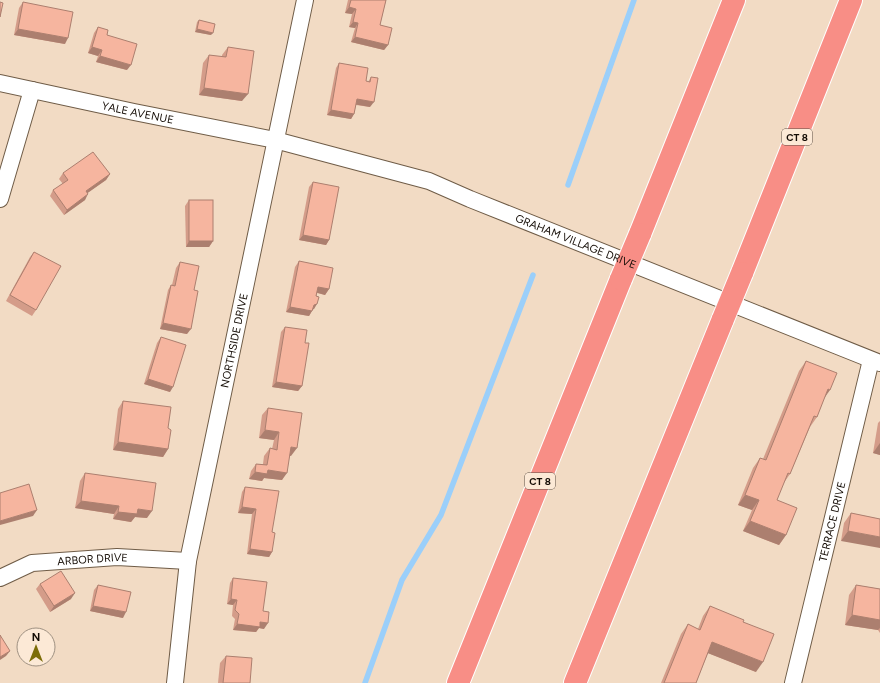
<svg xmlns="http://www.w3.org/2000/svg" width="880" height="683" viewBox="0 0 880 683" font-family="Figtree,sans-serif">
<style>
.lines{fill:none;stroke-linecap:round;stroke-linejoin:round}
.stream{stroke:#9bcffa;stroke-width:5.5}
.minor-casing{stroke:#6f5c47;stroke-width:18}
.motorway-casing{stroke:#fff;stroke-width:24}
.minor{stroke:#fff;stroke-width:16}
.motorway{stroke:#f88e86;stroke-width:22}
.motorway-bridge-casing{stroke:#fff;stroke-width:24;stroke-linecap:butt}
.motorway-bridge{stroke:#f88e86;stroke-width:22}
.wall{fill:#d49c89}
.shaded-wall{fill:#ac7f6f}
.building{fill:#f6b59f;stroke:#ac7f6f}
.labels{text-anchor:middle;stroke-width:4;stroke-linejoin:round;paint-order:stroke}
.shield{fill:#fce9d6;stroke:#5a4e44;stroke-width:1}
.shield-label{font-size:10px;font-weight:bold;fill:#140c05}
.street-label{font-size:11px;fill:#140c05;stroke:#fce9d6}
</style>
<rect width="100%" height="100%" fill="#f2dbc4"/>
<g class="lines">
<g class="stream">
<polyline points="568,185 634,0"/>
<polyline points="365,683 402,580 441,515 533,275"/>
</g>
<g class="minor-casing">
<g id="minor">
<path id="s1" d="M0,83L134,112L275,140L429,181L470,199L880,363"/>
<polyline points="0,199 32,90"/>
<path id="s2" d="M0,578L32,563L117,557L188,561"/>
<path id="s3" d="M175,683L188,561L305,0"/>
<path id="s4" d="M793,683L871,360"/>
</g>
</g>
<g class="motorway-casing">
<g id="motorway">
<polyline points="640,234 734,0"/>
<polyline points="742,273 851,0"/>
<polyline points="458,683 621,279"/>
<polyline points="575,683 723,319"/>
</g>
</g>
<use href="#minor" class="minor"/>
<use href="#motorway" class="motorway"/>
<g class="motorway-bridge-casing">
<g id="motorway-bridge">
<polyline points="621,279 640,234"/>
<polyline points="723,319 742,273"/>
</g>
</g>
<use href="#motorway-bridge" class="motorway-bridge"/>
</g>
<g class="wall">
<polygon points="348,0 386,0 380,25 388,45 384,50 351,42 355,28 349,27 352,14 345,13"/>
<polygon points="23,2 65,44 14,35 19,8"/>
<polygon points="199,20 211,35 195,32 197,22"/>
<polygon points="98,27 107,35 127,70 96,62 98,56 88,53 94,33"/>
<polygon points="228,47 242,101 199,95 203,63 209,55 222,57 222,55"/>
<polygon points="339,63 366,81 368,82 371,77 370,107 356,105 354,114 351,119 327,115 336,68"/>
<polygon points="63,173 110,174 106,180 87,193 85,200 64,215 50,196 53,190 63,184 59,179"/>
<polygon points="313,182 329,240 326,245 299,240 309,187"/>
<polygon points="189,200 213,241 209,247 186,247 185,206"/>
<polygon points="34,252 36,310 32,316 6,301 30,257"/>
<polygon points="299,261 329,289 325,295 317,293 314,309 313,309 309,316 286,312 295,267"/>
<polygon points="180,262 194,290 187,334 160,329 168,290 171,285 172,285 176,268"/>
<polygon points="285,327 305,343 302,386 298,391 272,387 281,332"/>
<polygon points="161,337 170,392 144,384 157,343"/>
<polygon points="806,361 824,398 817,417 810,427 790,474 783,484 777,500 786,535 779,545 743,531 752,510 738,505 753,468 760,458 763,459 799,371"/>
<polygon points="123,401 168,428 168,449 163,457 113,450 118,409"/>
<polygon points="268,408 291,456 290,455 282,480 264,478 262,481 249,479 251,471 256,464 263,464 264,456 270,448 272,449 274,440 259,438 262,415"/>
<polygon points="880,421 880,455 873,453 878,423"/>
<polygon points="85,473 147,518 135,517 131,522 113,519 114,514 75,508 80,481"/>
<polygon points="245,487 272,532 272,552 269,557 247,554 252,514 238,513 242,492"/>
<polygon points="851,513 880,519 841,541 844,523"/>
<polygon points="233,578 263,611 264,629 259,628 256,632 233,630 235,619 232,616 233,605 227,604 230,583"/>
<polygon points="40,584 71,599 50,612 36,589"/>
<polygon points="98,585 123,618 90,611 94,590"/>
<polygon points="856,585 880,589 880,633 878,630 845,625 849,595"/>
<polygon points="710,606 743,622 756,672 708,653 696,683 661,683 681,634 688,624 698,629 703,616"/>
<polygon points="226,656 250,683 218,683 220,663"/>
</g>
<g class="shaded-wall">
<polygon points="349,7 356,9 352,14 345,13"/>
<polygon points="353,22 358,23 355,28 349,27"/>
<polygon points="18,29 68,38 65,44 14,35"/>
<polygon points="197,29 213,33 211,35 195,32"/>
<polygon points="355,37 388,45 384,50 351,42"/>
<polygon points="92,47 102,50 98,56 88,53"/>
<polygon points="100,56 131,65 127,70 96,62"/>
<polygon points="204,88 248,94 242,101 199,95"/>
<polygon points="357,99 374,102 370,107 353,104"/>
<polygon points="331,110 354,114 351,119 327,115"/>
<polygon points="110,174 106,180 82,197 86,191"/>
<polygon points="88,194 85,200 64,215 67,210"/>
<polygon points="303,235 329,240 326,245 299,240"/>
<polygon points="189,241 213,241 209,247 186,247"/>
<polygon points="318,287 329,289 325,295 315,292"/>
<polygon points="317,304 314,309 310,311 312,311 309,316 286,312 290,307 314,305"/>
<polygon points="163,323 191,329 187,334 160,329"/>
<polygon points="148,379 173,387 170,392 144,384"/>
<polygon points="276,382 302,386 298,391 272,387"/>
<polygon points="828,389 830,390 823,400"/>
<polygon points="265,430 279,432 274,440 259,438"/>
<polygon points="118,442 168,449 163,457 113,450"/>
<polygon points="880,443 880,455 873,453"/>
<polygon points="291,447 297,448 291,456 286,455"/>
<polygon points="268,470 287,473 282,480 264,478 262,481 249,479 255,472"/>
<polygon points="745,495 759,500 752,510 738,505"/>
<polygon points="81,501 119,506 114,514 75,508"/>
<polygon points="242,507 256,509 252,514 238,513"/>
<polygon points="138,509 152,511 147,518 135,517 131,522 113,519 118,512"/>
<polygon points="37,510 33,516 0,525 0,521"/>
<polygon points="750,521 786,535 779,545 743,531"/>
<polygon points="848,531 880,537 880,548 841,541"/>
<polygon points="250,549 272,552 269,557 247,554"/>
<polygon points="75,593 71,599 50,612 54,606"/>
<polygon points="231,599 237,600 233,605 227,604"/>
<polygon points="93,606 126,612 123,618 90,611"/>
<polygon points="852,615 880,620 880,628 878,630 845,625"/>
<polygon points="260,622 268,623 264,629 259,628 256,632 233,630 237,624"/>
<polygon points="712,642 763,662 756,672 705,652"/>
<polygon points="10,651 6,656 0,660 0,657"/>
</g>
<g class="building">
<polygon points="351,0 386,0 380,25 392,28 388,45 355,37 358,23 353,22 356,9 349,7"/>
<polygon points="0,2 3,3 0,17"/>
<polygon points="23,2 73,12 68,38 18,29"/>
<polygon points="199,20 215,24 213,33 197,29"/>
<polygon points="98,27 108,30 107,35 137,44 131,65 100,56 102,50 92,47"/>
<polygon points="228,47 254,51 248,94 204,88 209,55 226,57"/>
<polygon points="339,63 368,68 366,81 370,82 371,77 378,78 374,102 357,99 354,114 331,110"/>
<polygon points="93,152 110,174 86,191 88,194 67,210 53,190 68,180 63,173"/>
<polygon points="313,182 339,187 329,240 303,235"/>
<rect x="189" y="200" width="24" height="41"/>
<polygon points="34,252 61,266 36,310 10,295"/>
<polygon points="299,261 333,268 329,289 318,287 316,296 319,297 317,304 314,305 312,311 290,307"/>
<polygon points="180,262 199,266 194,290 198,291 191,329 163,323 171,285 175,286"/>
<polygon points="285,327 307,330 305,343 309,343 302,386 276,382"/>
<polygon points="161,337 186,345 173,387 148,379"/>
<polygon points="806,361 837,373 830,390 828,389 817,417 814,416 790,474 788,473 777,500 797,508 786,535 750,521 759,500 745,495 760,458 766,460"/>
<polygon points="123,401 171,407 168,428 171,430 168,449 118,442"/>
<polygon points="268,408 302,413 297,448 291,447 287,473 268,470 267,474 255,472 256,464 267,465 270,448 277,450 279,432 265,430"/>
<polygon points="85,473 156,483 152,511 138,509 137,514 118,512 119,506 81,501"/>
<polygon points="29,484 37,510 0,521 0,493"/>
<polygon points="245,487 279,491 272,532 275,533 272,552 250,549 256,509 242,507"/>
<polygon points="851,513 880,519 880,537 848,531"/>
<polygon points="61,571 75,593 54,606 40,584"/>
<polygon points="233,578 267,582 263,611 269,612 268,623 260,622 260,627 237,624 239,614 235,610 237,600 231,599"/>
<polygon points="98,585 131,592 126,612 93,606"/>
<polygon points="856,585 880,589 880,620 852,615"/>
<polygon points="710,606 744,620 743,622 774,634 763,662 712,642 696,683 664,683 688,624 700,630"/>
<polygon points="0,635 10,651 0,657"/>
<polygon points="226,656 252,658 250,683 223,683"/>
</g>
<g class="labels">
<g class="shield">
<rect x="782" y="129" width="30" height="16" rx="3"/>
<rect x="525" y="473" width="30" height="16" rx="3"/>
</g>
<g class="shield-label">
<text x="797" y="141">CT 8</text>
<text x="540" y="485">CT 8</text>
</g>
<g class="street-label">
<text dy="4" stroke="none"><textPath href="#s1" startOffset="141">YALE AVENUE</textPath></text>
<text dy="4" stroke="none"><textPath href="#s1" startOffset="599">GRAHAM VILLAGE DRIVE</textPath></text>
<text dy="4" stroke="none"><textPath href="#s3" startOffset="348">NORTHSIDE DRIVE</textPath></text>
<text dy="4" stroke="none"><textPath href="#s4" startOffset="166">TERRACE DRIVE</textPath></text>
<text dy="4" stroke="none"><textPath href="#s2" startOffset="96">ARBOR DRIVE</textPath></text>
</g>
</g>
<g transform="translate(36 647)"><circle r="19" fill="#fce9d6" stroke="#9f9182"/>
<path d="M0-3L7 15L0 10L-7 15Z" fill="#7c6d08"/>
<text y="-6" font-size="11" font-weight="bold" text-anchor="middle" fill="#140c05">N</text>
</g>
</svg>
